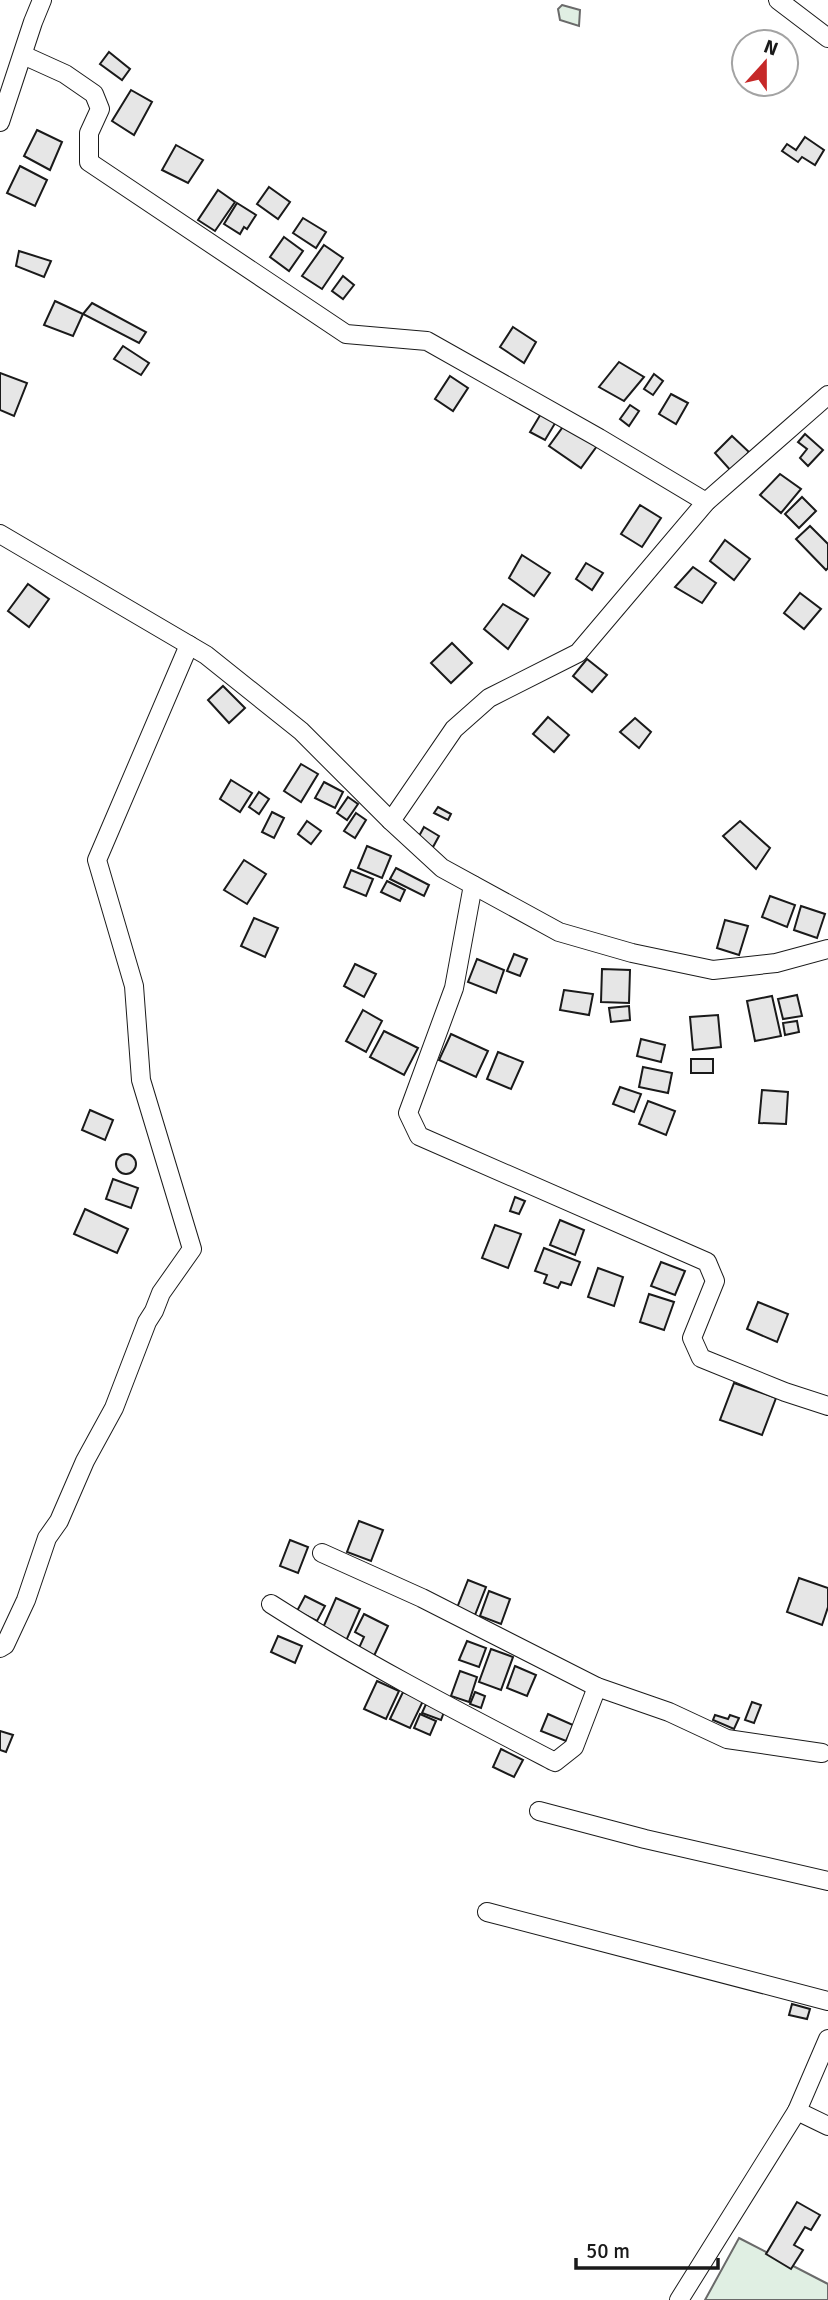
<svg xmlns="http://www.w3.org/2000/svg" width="828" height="2300" viewBox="0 0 828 2300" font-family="Signika,sans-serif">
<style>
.green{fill:#e0efe3;stroke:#6a6a6a;stroke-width:2}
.building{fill:#e6e6e6;stroke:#1a1a1a;stroke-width:2}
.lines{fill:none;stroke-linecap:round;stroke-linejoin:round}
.minor-casing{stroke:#1a1a1a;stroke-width:20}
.minor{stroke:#fff;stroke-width:18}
</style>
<rect width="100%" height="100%" fill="#fff"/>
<g class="green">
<polygon points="562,5 580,10 579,26 560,20 558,9"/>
<polygon points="739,2238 828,2284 828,2300 705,2300"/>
</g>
<g class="building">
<polygon points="109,52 130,69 122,80 100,64"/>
<polygon points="131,90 152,102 134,135 112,121"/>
<polygon points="37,130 62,142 50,170 24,156"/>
<polygon points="805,137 824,150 815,165 802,157 798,162 782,151 787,144 796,150"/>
<polygon points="176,145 203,160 188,183 162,170"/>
<polygon points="20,166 47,180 35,206 7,193"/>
<polygon points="269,187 290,202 278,219 257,204"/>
<polygon points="218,190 235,202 215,231 198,220"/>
<polygon points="237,203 256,215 247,229 244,227 240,234 224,224"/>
<polygon points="303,218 326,232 316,248 293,233"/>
<polygon points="284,237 303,251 289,271 270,257"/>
<polygon points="324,245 343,258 322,289 302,276"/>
<polygon points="19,251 51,261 44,277 16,266"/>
<polygon points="343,276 354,285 343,299 332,291"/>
<polygon points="55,301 83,314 73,336 44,325"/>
<polygon points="92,303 146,332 139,343 83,314"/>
<polygon points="513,327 536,342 524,363 500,347"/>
<polygon points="123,346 149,363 141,375 114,359"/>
<polygon points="619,362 644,377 624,401 599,387"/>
<polygon points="0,373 27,383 14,416 0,410"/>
<polygon points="654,374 663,381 653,395 644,389"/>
<polygon points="450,376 468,388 453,411 435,399"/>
<polygon points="671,394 688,403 676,424 659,414"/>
<polygon points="630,405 639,411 629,426 620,419"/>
<polygon points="542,412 557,420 545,440 530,432"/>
<polygon points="565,424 597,446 581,468 549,446"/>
<polygon points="805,434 823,450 808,466 800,458 807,449 798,442"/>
<polygon points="732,436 749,452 732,472 715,453"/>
<polygon points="780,474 801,489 781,513 760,495"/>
<polygon points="802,497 816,511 799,528 785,514"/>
<polygon points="640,505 661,518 642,547 621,534"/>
<polygon points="810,526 828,544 828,568 826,570 796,539"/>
<polygon points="725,540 750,559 734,580 710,561"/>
<polygon points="522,555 550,573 534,596 509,578"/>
<polygon points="586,563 603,573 592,590 576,579"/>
<polygon points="693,567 716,583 702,603 675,587"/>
<polygon points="28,584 49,599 29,627 8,611"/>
<polygon points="800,593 821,609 804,629 784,613"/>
<polygon points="503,604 528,619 508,649 484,629"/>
<polygon points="452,643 472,663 451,683 431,663"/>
<polygon points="587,659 607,675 592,692 573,676"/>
<polygon points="223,686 245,708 229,723 208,700"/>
<polygon points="548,717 569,735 554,752 533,734"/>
<polygon points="635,718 651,732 639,748 620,732"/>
<polygon points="301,764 318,774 301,802 284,791"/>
<polygon points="231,780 252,793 240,812 220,799"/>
<polygon points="324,782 343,792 335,808 315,798"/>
<polygon points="259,792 269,799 259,814 249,807"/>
<polygon points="348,797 358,804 347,820 337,813"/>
<polygon points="438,807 451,814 448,820 434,813"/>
<polygon points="272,812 284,818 274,838 262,832"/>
<polygon points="356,813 366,820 355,838 344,831"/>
<polygon points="307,821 321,831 311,844 298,834"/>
<polygon points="740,821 770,848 756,869 723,836"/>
<polygon points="424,827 439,836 433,847 418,838"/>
<polygon points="367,846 391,856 382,878 358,868"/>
<polygon points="244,860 266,874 247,904 224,890"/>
<polygon points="396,868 429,885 424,896 390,879"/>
<polygon points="351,870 373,879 366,896 344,887"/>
<polygon points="387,881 405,890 400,901 381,892"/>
<polygon points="770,896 795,905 787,927 762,917"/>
<polygon points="801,906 825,914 817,938 794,930"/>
<polygon points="254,918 278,928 265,957 241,946"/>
<polygon points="725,920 748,926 739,955 717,948"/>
<polygon points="514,954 527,959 520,976 507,971"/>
<polygon points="477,959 504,970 496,993 468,982"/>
<polygon points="355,964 376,974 364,997 344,986"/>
<polygon points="602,969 630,970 629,1003 601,1002"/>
<polygon points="564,990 593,994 589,1015 560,1010"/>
<polygon points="797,995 802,1016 783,1019 778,999"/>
<polygon points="772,996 781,1036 755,1041 747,1001"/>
<polygon points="629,1006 630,1020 611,1022 609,1008"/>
<polygon points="363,1010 382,1021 366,1052 346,1041"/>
<polygon points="718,1015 721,1047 693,1050 690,1017"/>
<polygon points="797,1021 799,1032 785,1035 783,1023"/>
<polygon points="384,1031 418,1048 404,1075 370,1057"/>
<polygon points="451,1034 488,1051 476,1077 439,1060"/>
<polygon points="641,1039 665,1045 661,1062 637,1056"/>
<polygon points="498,1052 523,1062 511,1089 487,1079"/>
<rect x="691" y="1059" width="22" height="14"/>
<polygon points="643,1067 672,1073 668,1093 639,1087"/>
<polygon points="620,1087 641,1094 634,1112 613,1104"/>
<polygon points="762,1090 788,1092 786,1124 759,1123"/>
<polygon points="648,1101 675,1111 666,1135 639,1124"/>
<polygon points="90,1110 113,1120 105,1140 82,1130"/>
<circle cx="126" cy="1164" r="10"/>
<polygon points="113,1179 138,1188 131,1208 106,1199"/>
<polygon points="515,1197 525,1201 519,1214 510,1211"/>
<polygon points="85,1209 128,1229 117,1253 74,1234"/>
<polygon points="560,1220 584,1230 575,1255 550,1245"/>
<polygon points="495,1225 521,1234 508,1268 482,1258"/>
<polygon points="544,1248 580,1262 571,1285 561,1282 558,1288 544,1283 547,1275 535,1271"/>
<polygon points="661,1262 685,1271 675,1295 651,1286"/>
<polygon points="598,1268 623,1277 614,1306 588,1297"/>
<polygon points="649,1294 674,1302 664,1330 640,1322"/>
<polygon points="758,1302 788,1314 777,1342 747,1329"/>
<polygon points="734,1383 776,1398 762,1435 720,1420"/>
<polygon points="359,1521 383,1530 371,1561 347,1552"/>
<polygon points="290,1540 308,1547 298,1573 280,1566"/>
<polygon points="799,1578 828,1588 828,1607 822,1625 787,1612"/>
<polygon points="468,1580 486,1587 475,1615 457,1608"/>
<polygon points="489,1591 510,1599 501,1624 480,1616"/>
<polygon points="305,1596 325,1606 317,1621 297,1611"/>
<polygon points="336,1598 360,1609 346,1641 322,1630"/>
<polygon points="364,1614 388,1626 373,1658 358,1650 364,1637 355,1632"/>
<polygon points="278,1636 302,1646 295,1663 271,1652"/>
<polygon points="467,1641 486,1648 479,1667 459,1660"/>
<polygon points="491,1649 513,1657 501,1690 479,1682"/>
<polygon points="515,1666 536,1675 527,1696 507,1688"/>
<polygon points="460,1671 477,1677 469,1702 451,1696"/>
<polygon points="377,1681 399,1691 386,1719 364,1709"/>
<polygon points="403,1692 423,1701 410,1728 390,1719"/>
<polygon points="475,1692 485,1696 481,1708 470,1704"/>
<polygon points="752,1702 761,1705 754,1723 745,1720"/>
<polygon points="426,1704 444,1712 441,1720 422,1713"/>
<polygon points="420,1714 436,1721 430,1735 414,1728"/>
<polygon points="548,1714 573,1725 566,1741 541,1731"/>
<polygon points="715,1715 728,1719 730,1715 739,1718 734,1729 713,1720"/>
<polygon points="0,1731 13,1735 6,1752 0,1750"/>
<polygon points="501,1749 523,1760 514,1777 493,1767"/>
<polygon points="792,2004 810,2009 807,2019 789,2015"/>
<polygon points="797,2202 820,2215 811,2230 805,2227 794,2245 803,2250 791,2269 766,2254"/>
</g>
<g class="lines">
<g class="minor-casing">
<g id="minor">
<polyline points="778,0 828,38"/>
<polyline points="23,55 65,74 94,94 100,109 89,133 89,162 346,334 427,341 599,438 706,502"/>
<polyline points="0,122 33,22 42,0"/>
<polyline points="828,395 706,502 578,653 489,698 454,729 391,821 442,868 559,932 632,953 713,970 776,963 828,949"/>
<polyline points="0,534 206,655 301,731 391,821"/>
<polyline points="473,885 454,988 408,1113 419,1136 707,1262 715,1281 692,1338 701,1358 785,1392 828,1406"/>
<polyline points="322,1553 422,1598 597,1687 669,1712 727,1739 822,1753"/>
<path d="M271,1604C362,1662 459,1712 555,1762L574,1747L597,1687"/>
<polyline points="0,1648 5,1645 26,1600 47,1538 59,1521 85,1461 114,1408 147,1322 154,1311 161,1293 192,1249 141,1080 134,986 97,860 189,645"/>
<polyline points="539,1811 645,1839 828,1881"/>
<polyline points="487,1912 828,2001"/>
<polyline points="828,2039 797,2111 828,2126"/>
<polyline points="679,2300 797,2111"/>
</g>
</g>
<use href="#minor" class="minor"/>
</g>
<g transform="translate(765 63) rotate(21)"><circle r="33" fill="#ffffff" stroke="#a3a3a3" stroke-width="2"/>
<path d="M0-5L12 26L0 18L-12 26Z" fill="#c62828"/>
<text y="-10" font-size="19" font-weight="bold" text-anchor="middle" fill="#1a1a1a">N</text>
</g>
<path d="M576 2258v10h142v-10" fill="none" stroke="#1a1a1a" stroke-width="3.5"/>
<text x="586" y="2258" font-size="21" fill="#1a1a1a" stroke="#ffffff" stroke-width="5" paint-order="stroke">50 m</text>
</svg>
